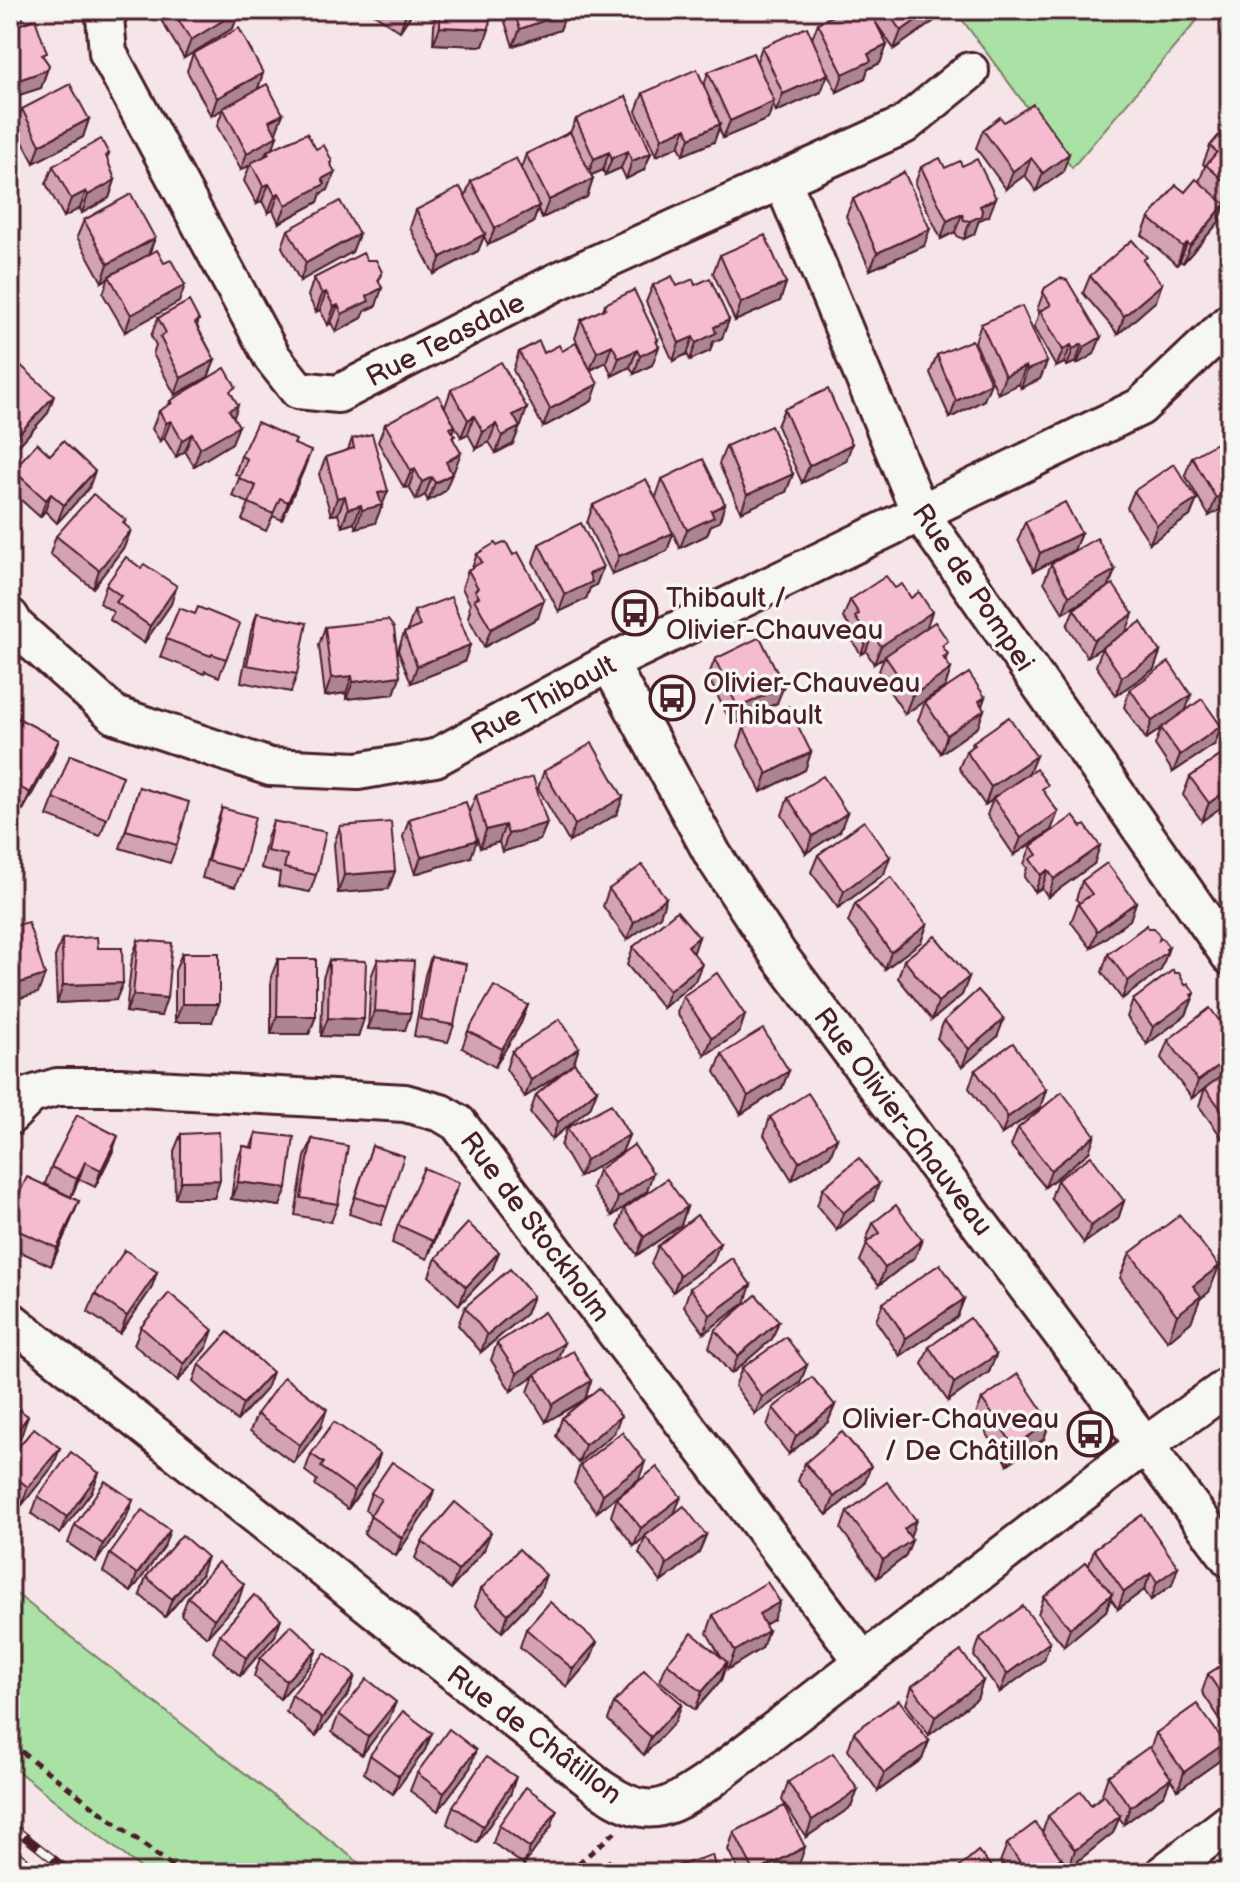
<svg xmlns="http://www.w3.org/2000/svg" width="1240" height="1883" viewBox="0 0 1240 1883" font-family="'Balsamiq Sans',sans-serif">
<style>
.green{fill:#aae1a5;stroke:#7a8068;stroke-width:2}
.lines{fill:none;stroke-linecap:round;stroke-linejoin:round}
.minor-casing{stroke:#4a1f2b;stroke-width:42}
.path{stroke:#4a1f2b;stroke-width:5;stroke-dasharray:8 6;stroke-linecap:butt}
.minor{stroke:#f6f6f2;stroke-width:36}
.rail-casing{stroke:#4a1f2b;stroke-width:9}
.rail{stroke:#f6f6f2;stroke-width:6;stroke-dasharray:18;stroke-linecap:butt}
.wall{fill:#d3a2b4;stroke:#4a1f2b;stroke-width:2}
.shaded-wall{fill:#ac8492;stroke:#4a1f2b;stroke-width:2}
.building{fill:#f5bcd1;stroke:#4a1f2b;stroke-width:2}
.labels{text-anchor:middle;stroke-width:7;stroke-linejoin:round;paint-order:stroke}
.street-label{font-size:28px;fill:#4a1f2b;stroke:#f6f6f2}
.poi-label{font-size:28px;fill:#4a1f2b;stroke:#f6f6f2;text-anchor:start}
</style>
<rect width="100%" height="100%" fill="#f6e5e8"/>
<filter id="ink" filterUnits="userSpaceOnUse"><feTurbulence type="fractalNoise" baseFrequency=".0125" numOctaves="2"/><feDisplacementMap in="SourceGraphic" scale="16" xChannelSelector="R" yChannelSelector="G"/><feConvolveMatrix kernelMatrix="1 2 1 2 8 2 1 2 1" color-interpolation-filters="sRGB"/></filter>
<g filter="url(#ink)">
<g class="green">
<polygon points="955,10 1206,10 1072,168"/>
<polygon points="10,1589 372,1873 147,1873 10,1765"/>
</g>
<g class="lines">
<g class="minor-casing">
<g id="minor">
<polyline points="110,10 105,17 108,53 272,357 298,390 338,394 556,282 904,125 970,71"/>
<polyline points="783,182 920,513 1230,956"/>
<polyline points="10,617 16,627 115,715 270,767 358,771 435,758 609,663 1140,407 1230,322"/>
<polyline points="609,663 713,855 778,954 1230,1559"/>
<polyline points="10,1116 31,1095 57,1087 120,1087 405,1103 441,1113 458,1123 863,1661"/>
<path d="M10,1320L600,1788C648,1820 663,1812 709,1781L1129,1457L1230,1385"/>
<polyline points="1164,1873 1230,1822"/>
</g>
</g>
<g class="path">
<polyline points="10,1743 181,1873"/>
<polyline points="567,1873 615,1832"/>
</g>
<use href="#minor" class="minor"/>
<g class="rail-casing">
<g id="rail">
<polyline points="10,1825 71,1873"/>
<polyline points="10,1849 40,1873"/>
</g>
</g>
<use href="#rail" class="rail"/>
</g>
<g class="wall">
<polygon points="10,10 29,10 28,12 24,12 20,25 49,65 41,88 10,98 10,28 19,25 10,23"/>
<polygon points="155,10 240,10 233,28 184,58"/>
<polygon points="368,10 414,10 400,31"/>
<polygon points="435,10 490,10 489,29 483,46 433,44"/>
<polygon points="501,10 565,10 566,13 560,30 513,46"/>
<polygon points="867,10 938,10 934,21 894,49 876,23 887,45 880,63 868,69 865,78 837,92 822,62 821,92 776,112 773,104 768,119 723,138 719,128 714,142 683,155 679,146 656,156 636,111 643,93 704,86 708,72 757,61 762,47 812,39 818,23 869,17 871,16"/>
<polygon points="193,54 263,73 258,89 276,132 275,132 277,136 273,148 316,149 332,161 328,190 321,193 318,202 279,223 273,210 268,213 262,201 257,204 244,181 250,165 241,170 217,126 223,109 211,116 187,71"/>
<polygon points="22,109 89,119 83,137 34,163 15,127"/>
<polygon points="576,119 651,153 644,170 626,179 621,168 605,175 603,170 591,175 593,179 587,197 542,218 538,209 533,223 488,245 484,236 478,251 434,274 410,228 416,210 465,197 471,181 521,168 526,154 570,133"/>
<polygon points="1004,122 1063,172 1036,191 1025,175 1006,189 976,148 983,130"/>
<polygon points="1230,122 1230,199 1225,205 1219,222 1183,263 1180,261 1177,265 1142,235 1149,218 1199,182 1205,166 1203,164 1210,146"/>
<polygon points="109,154 107,159 115,180 109,198 82,213 80,208 64,217 46,184 53,166"/>
<polygon points="921,167 945,168 989,216 979,220 974,234 964,239 958,237 955,232 941,239 915,184"/>
<polygon points="853,199 924,246 870,270 846,216"/>
<polygon points="84,220 155,238 149,255 179,302 125,332 103,294 109,277 102,282 77,237"/>
<polygon points="288,230 359,234 352,252 300,281 282,247"/>
<polygon points="720,255 786,283 780,301 735,321 713,273"/>
<polygon points="1145,263 1156,301 1118,334 1083,293 1090,276"/>
<polygon points="314,278 379,281 376,306 365,311 362,318 336,332 331,323 328,325 320,310 316,312 308,296"/>
<polygon points="653,285 677,286 695,285 729,320 722,338 713,342 710,351 690,360 687,354 673,361 646,302"/>
<polygon points="1045,288 1094,354 1077,364 1076,362 1067,366 1064,363 1056,367 1034,328 1039,313 1037,310"/>
<polygon points="605,304 657,343 652,365 634,374 630,367 612,376 606,362 591,370 592,401 543,427 513,370 519,352 544,353 562,351 587,363 575,338 581,320 603,310"/>
<polygon points="158,318 199,320 197,326 215,360 208,377 175,395 153,354 156,345 151,336"/>
<polygon points="981,324 1047,362 1040,379 1021,388 1019,384 998,394 975,342"/>
<polygon points="937,355 984,400 950,418 930,373"/>
<polygon points="10,369 48,413 11,454 10,453"/>
<polygon points="451,390 527,408 513,444 496,453 489,442 476,449 468,434 461,437 455,426 453,432 454,471 451,473 445,491 428,501 425,495 416,500 409,487 404,488 378,442 385,424 445,407"/>
<polygon points="232,396 234,418 232,443 194,466 185,451 176,457 164,438 160,441 152,429 159,411 169,405 170,401"/>
<polygon points="784,409 846,461 802,483 777,426"/>
<polygon points="352,439 382,508 380,509 375,523 356,528 354,523 342,527 338,514 331,515 319,474 326,457 348,450"/>
<polygon points="295,444 304,469 282,520 273,516 266,531 242,520 249,503 232,496 240,476 235,474 241,456"/>
<polygon points="726,446 793,474 786,492 741,512 719,464"/>
<polygon points="1192,457 1230,504 1209,516 1185,475"/>
<polygon points="13,470 89,488 57,523 45,511 40,517 10,490 10,478"/>
<polygon points="662,479 725,504 719,522 711,525 707,535 680,548 673,533 667,551 612,574 587,523 593,505 656,497"/>
<polygon points="1134,491 1197,499 1190,516 1150,543 1127,508"/>
<polygon points="126,520 124,524 131,530 124,547 93,588 50,554 56,536"/>
<polygon points="1025,522 1081,533 1074,550 1034,571 1018,540"/>
<polygon points="539,544 603,567 596,585 590,588 586,599 559,612 533,562"/>
<polygon points="477,554 538,618 484,647 468,617 470,610 469,608 470,604 462,588 468,570 472,568"/>
<polygon points="1051,564 1115,570 1109,586 1127,632 1160,652 1154,669 1116,695 1096,666 1102,648 1107,645 1087,657 1067,626 1074,609 1099,593 1063,613 1044,582"/>
<polygon points="106,585 171,604 144,643 110,620 113,612 100,603"/>
<polygon points="895,588 948,654 945,661 945,687 905,714 878,674 884,657 874,664 866,651 861,654 848,635 851,628 843,618 850,600"/>
<polygon points="179,608 233,642 219,677 205,671 204,674 160,657"/>
<polygon points="414,611 470,645 464,662 411,683 398,650 404,633 408,631 408,629"/>
<polygon points="257,613 297,674 291,692 241,682 251,631"/>
<polygon points="325,627 400,676 394,694 346,699 346,693 325,696 319,645"/>
<polygon points="715,659 777,703 732,725 708,677"/>
<polygon points="1130,689 1191,695 1185,711 1221,726 1215,744 1173,772 1155,745 1161,729 1146,739 1124,707"/>
<polygon points="985,697 982,706 978,727 941,753 918,720 925,702"/>
<polygon points="744,728 811,752 805,770 761,792 738,746"/>
<polygon points="10,731 52,758 23,810 10,803"/>
<polygon points="973,742 1029,773 1058,812 1051,830 1014,855 987,815 993,799 985,805 959,768 966,751 971,747"/>
<polygon points="1230,749 1202,821 1183,795 1190,777"/>
<polygon points="70,755 123,776 100,836 47,816"/>
<polygon points="544,771 623,797 617,814 569,842 538,788"/>
<polygon points="139,787 177,845 170,863 120,848"/>
<polygon points="476,795 547,823 540,840 502,852 499,842 480,848 469,813"/>
<polygon points="788,798 840,831 806,853 782,815"/>
<polygon points="1230,807 1230,842 1219,829 1226,811"/>
<polygon points="222,808 242,870 235,887 202,878 216,826"/>
<polygon points="409,819 471,857 415,874 403,837"/>
<polygon points="273,821 316,875 310,892 278,886 280,873 261,868 267,838"/>
<polygon points="340,826 395,871 388,889 338,893 334,844"/>
<polygon points="1031,846 1094,864 1048,897 1042,888 1035,892 1024,877 1027,868 1024,864"/>
<polygon points="818,855 884,874 838,908 811,872"/>
<polygon points="1082,881 1136,902 1130,920 1091,948 1071,922 1078,904 1079,903 1076,899"/>
<polygon points="609,889 666,898 660,916 627,940 603,906"/>
<polygon points="855,904 927,925 921,942 885,969 848,922"/>
<polygon points="1148,928 1159,940 1169,947 1161,970 1122,999 1102,972 1108,954"/>
<polygon points="699,937 693,953 695,981 663,1008 627,965 633,947"/>
<polygon points="62,939 98,948 116,1000 57,1003 55,957"/>
<polygon points="138,940 161,1016 126,1012 132,958"/>
<polygon points="182,953 212,1022 175,1022 175,971"/>
<polygon points="431,957 454,1025 448,1042 414,1036 425,975"/>
<polygon points="278,959 316,1016 309,1034 271,1034 271,977"/>
<polygon points="378,959 405,1030 368,1029 371,977"/>
<polygon points="329,960 358,1037 321,1036 323,978"/>
<polygon points="904,960 969,977 962,995 932,1020 898,978"/>
<polygon points="1174,973 1195,993 1186,1015 1147,1044 1127,1017 1133,1000"/>
<polygon points="683,996 745,1015 739,1033 705,1055 677,1013"/>
<polygon points="528,1005 521,1023 495,1067 462,1048 468,1031"/>
<polygon points="1004,1019 997,1037 962,1067 937,1038 944,1021"/>
<polygon points="1168,1040 1230,1070 1230,1133 1223,1139 1199,1106 1205,1088 1192,1098 1161,1058"/>
<polygon points="579,1048 573,1064 597,1090 590,1108 552,1139 530,1113 536,1095 568,1069 525,1097 506,1069 512,1051"/>
<polygon points="722,1054 782,1088 741,1114 715,1072"/>
<polygon points="975,1070 1046,1090 1040,1108 1002,1134 969,1088"/>
<polygon points="770,1117 837,1138 830,1156 792,1180 764,1135"/>
<polygon points="567,1128 629,1135 622,1152 579,1177 561,1146"/>
<polygon points="1018,1128 1089,1152 1045,1187 1011,1146"/>
<polygon points="256,1133 280,1206 231,1199 236,1164 243,1146 251,1147"/>
<polygon points="181,1134 220,1180 214,1198 175,1198 174,1151"/>
<polygon points="312,1139 338,1204 331,1222 295,1215 305,1157"/>
<polygon points="372,1146 387,1207 381,1225 349,1214"/>
<polygon points="112,1153 95,1187 79,1179 71,1197 45,1184 51,1167"/>
<polygon points="598,1170 647,1191 612,1216 592,1188"/>
<polygon points="1057,1180 1124,1201 1118,1219 1084,1243 1051,1198"/>
<polygon points="823,1188 873,1201 837,1230 817,1206"/>
<polygon points="79,1201 72,1218 51,1266 10,1247 10,1213"/>
<polygon points="452,1201 427,1259 392,1243 398,1225"/>
<polygon points="687,1207 681,1225 637,1255 618,1227 624,1209"/>
<polygon points="873,1223 915,1257 879,1285 860,1261 868,1242 866,1240"/>
<polygon points="720,1243 713,1261 673,1292 651,1264 658,1246"/>
<polygon points="499,1252 492,1270 459,1305 429,1276 436,1258"/>
<polygon points="1130,1253 1219,1266 1209,1292 1200,1299 1191,1322 1168,1341 1120,1278"/>
<polygon points="157,1272 151,1289 120,1334 88,1312 95,1294"/>
<polygon points="690,1288 745,1303 704,1333 684,1306"/>
<polygon points="533,1296 526,1314 481,1352 458,1325 465,1307"/>
<polygon points="964,1299 957,1317 900,1356 876,1321 883,1303"/>
<polygon points="779,1321 772,1339 731,1374 709,1347 715,1330"/>
<polygon points="141,1327 207,1347 178,1381 134,1345"/>
<polygon points="497,1343 557,1360 591,1381 585,1399 546,1422 528,1392 534,1375 511,1391 491,1360"/>
<polygon points="929,1347 996,1355 989,1372 948,1401 922,1364"/>
<polygon points="199,1364 266,1389 237,1421 193,1382"/>
<polygon points="807,1365 800,1383 755,1414 735,1386 742,1368"/>
<polygon points="982,1399 1044,1439 1008,1464 975,1417"/>
<polygon points="835,1405 828,1422 789,1454 767,1426 773,1408"/>
<polygon points="257,1414 321,1427 294,1463 250,1431"/>
<polygon points="562,1418 614,1433 578,1463 556,1436"/>
<polygon points="60,1448 53,1466 22,1505 10,1496 10,1457"/>
<polygon points="311,1454 380,1454 374,1472 348,1509 315,1485 317,1480 305,1471"/>
<polygon points="805,1463 864,1484 827,1515 798,1481"/>
<polygon points="580,1465 639,1479 597,1512 574,1483"/>
<polygon points="99,1473 92,1491 60,1534 32,1514 38,1496"/>
<polygon points="434,1490 428,1508 396,1556 364,1534 371,1515 365,1510 371,1493"/>
<polygon points="617,1498 675,1513 706,1535 699,1553 661,1582 639,1553 645,1538 634,1546 611,1516"/>
<polygon points="133,1500 126,1518 96,1562 68,1543 75,1525"/>
<polygon points="847,1512 910,1537 912,1540 905,1557 877,1578 841,1529"/>
<polygon points="1142,1515 1172,1585 1151,1600 1144,1590 1118,1609 1111,1599 1106,1611 1064,1646 1038,1614 1044,1597 1089,1565 1094,1549"/>
<polygon points="422,1541 484,1550 451,1589 415,1558"/>
<polygon points="164,1547 131,1592 103,1572 110,1554"/>
<polygon points="201,1575 165,1617 140,1595 146,1577"/>
<polygon points="481,1589 540,1592 502,1632 475,1606"/>
<polygon points="188,1597 238,1602 207,1637 181,1615"/>
<polygon points="713,1615 773,1620 765,1625 762,1648 728,1669 726,1665 721,1680 695,1710 660,1681 667,1663 721,1657 707,1633"/>
<polygon points="526,1629 597,1642 590,1660 567,1687 520,1647"/>
<polygon points="220,1634 275,1636 240,1676 213,1652"/>
<polygon points="980,1638 1044,1660 1000,1692 974,1656"/>
<polygon points="317,1649 310,1666 280,1699 254,1676 260,1658"/>
<polygon points="1230,1660 1230,1734 1202,1692 1208,1674"/>
<polygon points="983,1681 977,1699 929,1735 906,1704 912,1686"/>
<polygon points="349,1693 316,1736 286,1712 292,1695"/>
<polygon points="614,1703 675,1722 644,1755 608,1720"/>
<polygon points="339,1714 389,1719 362,1755 332,1732"/>
<polygon points="854,1732 929,1741 922,1759 878,1791 848,1750"/>
<polygon points="432,1733 425,1750 393,1794 364,1773 370,1755"/>
<polygon points="1156,1733 1219,1761 1178,1790 1170,1779 1164,1795 1124,1824 1119,1818 1113,1833 1069,1868 1058,1854 1056,1873 1009,1873 1000,1862 1007,1844 1042,1833 1048,1816 1091,1805 1103,1795 1102,1794 1108,1776 1150,1749"/>
<polygon points="470,1768 438,1811 410,1791 417,1773"/>
<polygon points="788,1782 851,1807 806,1837 782,1800"/>
<polygon points="510,1795 477,1843 447,1824 453,1806"/>
<polygon points="499,1825 551,1827 524,1865 493,1843"/>
<polygon points="734,1832 799,1865 782,1873 740,1873 728,1850"/>
</g>
<g class="shaded-wall">
<polygon points="240,10 233,28 184,58 191,40"/>
<polygon points="408,10 414,10 400,31 406,13"/>
<polygon points="930,10 938,10 934,21 894,49 901,31"/>
<polygon points="566,13 560,30 513,46 520,29"/>
<polygon points="440,27 489,29 483,46 433,44"/>
<polygon points="887,45 880,63 868,69 865,78 837,92 843,74 868,54"/>
<polygon points="47,70 41,88 10,98 10,83"/>
<polygon points="263,73 257,91 211,116 217,98"/>
<polygon points="828,74 821,92 776,112 783,94"/>
<polygon points="774,101 768,119 723,138 730,121"/>
<polygon points="283,114 276,132 263,139 269,121"/>
<polygon points="89,119 83,137 34,163 40,145"/>
<polygon points="720,124 714,142 683,155 690,138"/>
<polygon points="686,128 679,146 656,156 662,138"/>
<polygon points="277,136 271,154 269,154 267,151 264,158 241,170 247,153"/>
<polygon points="628,151 621,168 605,175 612,158"/>
<polygon points="609,152 603,170 587,177 594,159"/>
<polygon points="651,153 644,170 626,179 632,161"/>
<polygon points="1069,154 1063,172 1036,191 1043,173"/>
<polygon points="1031,158 1025,175 1006,189 1013,171"/>
<polygon points="332,161 327,176 335,172 328,190 321,193 318,202 279,223 286,205"/>
<polygon points="593,179 587,197 542,218 549,200"/>
<polygon points="115,180 109,198 82,213 88,195"/>
<polygon points="269,184 262,201 257,204 263,186"/>
<polygon points="86,191 80,208 64,217 71,199"/>
<polygon points="1230,191 1230,199 1225,205 1219,222 1183,263 1190,246 1225,204"/>
<polygon points="279,193 273,210 268,213 275,195"/>
<polygon points="996,198 989,216 979,220 974,234 964,239 970,221 980,206"/>
<polygon points="539,206 533,223 488,245 495,228"/>
<polygon points="962,214 955,232 941,239 947,221"/>
<polygon points="930,229 924,246 870,270 877,253"/>
<polygon points="359,234 352,252 300,281 306,263"/>
<polygon points="485,234 478,251 434,274 441,257"/>
<polygon points="155,238 148,255 102,282 108,264"/>
<polygon points="1187,243 1180,261 1177,265 1183,247"/>
<polygon points="382,272 376,289 382,288 376,306 365,311 362,318 336,332 342,314 367,296"/>
<polygon points="786,283 780,301 735,321 741,303"/>
<polygon points="1162,284 1156,301 1118,334 1124,316"/>
<polygon points="185,285 179,302 125,332 131,315"/>
<polygon points="326,292 320,310 316,312 322,294"/>
<polygon points="338,305 331,323 328,325 334,307"/>
<polygon points="729,320 722,338 713,342 710,351 690,360 696,343 714,327"/>
<polygon points="18,336 11,354 10,356 10,345"/>
<polygon points="693,337 687,354 673,361 679,343"/>
<polygon points="1101,337 1094,354 1077,364 1084,347"/>
<polygon points="658,340 655,349 659,347 652,365 634,374 640,356"/>
<polygon points="1082,344 1076,362 1067,366 1073,349"/>
<polygon points="612,345 606,362 590,370 597,352"/>
<polygon points="1071,345 1064,363 1056,367 1063,350"/>
<polygon points="637,350 630,367 612,376 619,358"/>
<polygon points="215,360 208,377 175,395 181,378"/>
<polygon points="1047,362 1040,379 1021,388 1027,370"/>
<polygon points="1026,366 1019,384 998,394 1005,376"/>
<polygon points="991,383 984,400 950,418 956,401"/>
<polygon points="598,384 592,401 543,427 550,409"/>
<polygon points="54,396 48,413 11,454 17,436"/>
<polygon points="238,405 232,423 229,410"/>
<polygon points="527,408 521,426 507,433 513,415"/>
<polygon points="474,416 468,434 461,437 468,420"/>
<polygon points="171,421 164,438 160,441 166,423"/>
<polygon points="496,424 489,442 476,449 483,432"/>
<polygon points="239,426 232,443 194,466 200,448"/>
<polygon points="520,427 513,444 496,453 502,436"/>
<polygon points="192,434 185,451 176,457 182,440"/>
<polygon points="852,444 846,461 802,483 809,466"/>
<polygon points="311,451 304,469 282,520 288,502"/>
<polygon points="461,453 454,471 439,479 446,462"/>
<polygon points="415,469 409,487 404,488 411,471"/>
<polygon points="95,471 89,488 57,523 64,505"/>
<polygon points="452,474 445,491 428,501 435,483"/>
<polygon points="793,474 786,492 741,512 747,495"/>
<polygon points="432,477 425,495 416,500 422,482"/>
<polygon points="1230,490 1230,504 1209,516 1216,498"/>
<polygon points="388,491 375,523 356,528 362,510 378,493"/>
<polygon points="51,494 45,511 40,517 46,500"/>
<polygon points="345,496 338,514 331,515 337,498"/>
<polygon points="1197,499 1190,516 1150,543 1157,525"/>
<polygon points="725,504 719,522 711,525 707,535 680,548 687,530 711,511"/>
<polygon points="361,505 354,523 342,527 348,509"/>
<polygon points="131,530 124,547 93,588 99,570"/>
<polygon points="673,533 667,551 612,574 619,556"/>
<polygon points="1081,533 1074,550 1034,571 1040,553"/>
<polygon points="603,567 596,585 590,588 586,599 559,612 565,595 589,574"/>
<polygon points="1115,570 1108,587 1063,613 1069,596"/>
<polygon points="177,586 171,604 144,643 150,626"/>
<polygon points="544,600 538,618 484,647 491,629"/>
<polygon points="932,612 926,629 874,664 881,646"/>
<polygon points="1133,614 1126,632 1087,657 1094,640"/>
<polygon points="872,634 866,651 861,654 868,636"/>
<polygon points="470,645 464,662 411,683 417,666"/>
<polygon points="1160,652 1154,669 1116,695 1122,677"/>
<polygon points="951,669 945,687 905,714 912,696"/>
<polygon points="352,676 346,693 325,696 331,678"/>
<polygon points="400,676 394,694 346,699 353,682"/>
<polygon points="784,686 777,703 732,725 738,708"/>
<polygon points="1191,695 1185,712 1146,739 1152,721"/>
<polygon points="985,697 979,714 984,710 978,727 941,753 947,735 979,701"/>
<polygon points="1221,726 1215,744 1173,772 1180,755"/>
<polygon points="59,740 52,758 23,810 30,793"/>
<polygon points="811,752 805,770 761,792 767,774"/>
<polygon points="1036,756 1029,773 985,805 991,787"/>
<polygon points="1230,788 1230,801 1202,821 1209,803"/>
<polygon points="623,797 617,814 569,842 575,825"/>
<polygon points="1058,812 1051,830 1014,855 1021,838"/>
<polygon points="847,813 840,831 806,853 813,836"/>
<polygon points="547,823 540,840 502,852 508,834"/>
<polygon points="505,825 499,842 480,848 486,830"/>
<polygon points="477,840 471,857 415,874 421,857"/>
<polygon points="1100,846 1094,864 1048,897 1054,879"/>
<polygon points="890,857 884,874 838,908 844,891"/>
<polygon points="1048,870 1042,888 1035,892 1041,875"/>
<polygon points="395,871 388,889 338,893 344,875"/>
<polygon points="666,898 660,916 627,940 634,922"/>
<polygon points="1136,902 1130,920 1091,948 1097,931"/>
<polygon points="927,925 921,942 885,969 891,952"/>
<polygon points="699,937 693,955 688,946"/>
<polygon points="1169,947 1161,970 1122,999 1128,981"/>
<polygon points="702,964 695,981 663,1008 669,991"/>
<polygon points="45,975 38,993 10,1001 10,986"/>
<polygon points="969,977 962,995 932,1020 938,1002"/>
<polygon points="123,983 116,1000 57,1003 63,985"/>
<polygon points="1195,993 1186,1015 1147,1044 1153,1027"/>
<polygon points="133,995 167,998 161,1016 126,1012"/>
<polygon points="182,1004 219,1004 212,1022 175,1022"/>
<polygon points="528,1005 521,1023 495,1067 502,1049"/>
<polygon points="375,1011 411,1013 405,1030 368,1029"/>
<polygon points="745,1015 739,1033 705,1055 712,1038"/>
<polygon points="277,1016 316,1016 309,1034 271,1034"/>
<polygon points="328,1018 364,1019 358,1037 321,1036"/>
<polygon points="1004,1019 997,1037 962,1067 969,1049"/>
<polygon points="579,1048 573,1065 525,1097 531,1080"/>
<polygon points="1230,1057 1230,1070 1192,1098 1198,1081"/>
<polygon points="789,1071 782,1088 741,1114 748,1096"/>
<polygon points="597,1090 590,1108 552,1139 558,1122"/>
<polygon points="1046,1090 1040,1108 1002,1134 1008,1117"/>
<polygon points="1230,1121 1230,1133 1223,1139"/>
<polygon points="629,1135 622,1152 579,1177 586,1160"/>
<polygon points="1095,1135 1089,1152 1045,1187 1051,1170"/>
<polygon points="118,1136 112,1153 95,1187 101,1170"/>
<polygon points="837,1138 830,1156 792,1180 799,1162"/>
<polygon points="85,1162 79,1179 71,1197 77,1179"/>
<polygon points="653,1173 647,1191 612,1216 618,1198"/>
<polygon points="220,1180 214,1198 175,1198 181,1181"/>
<polygon points="238,1182 287,1188 280,1206 231,1199"/>
<polygon points="459,1183 452,1201 427,1259 433,1241"/>
<polygon points="879,1184 873,1201 837,1230 843,1213"/>
<polygon points="79,1201 72,1218 51,1266 57,1248"/>
<polygon points="1124,1201 1118,1219 1084,1243 1091,1226"/>
<polygon points="687,1207 681,1225 637,1255 644,1237"/>
<polygon points="922,1240 915,1257 879,1285 885,1268"/>
<polygon points="720,1243 713,1261 673,1292 680,1275"/>
<polygon points="499,1252 492,1270 459,1305 466,1287"/>
<polygon points="1219,1266 1209,1292 1200,1299 1191,1322 1168,1341 1177,1315 1193,1286"/>
<polygon points="157,1272 151,1289 120,1334 127,1316"/>
<polygon points="751,1285 745,1303 704,1333 710,1315"/>
<polygon points="533,1296 526,1314 481,1352 487,1335"/>
<polygon points="964,1299 957,1317 900,1356 906,1338"/>
<polygon points="779,1321 772,1339 731,1374 738,1356"/>
<polygon points="213,1330 207,1347 178,1381 184,1364"/>
<polygon points="564,1343 557,1360 511,1391 517,1373"/>
<polygon points="996,1355 989,1372 948,1401 954,1383"/>
<polygon points="807,1365 800,1383 755,1414 762,1397"/>
<polygon points="272,1372 266,1389 237,1421 243,1404"/>
<polygon points="591,1381 585,1399 546,1422 553,1404"/>
<polygon points="835,1405 828,1422 789,1454 796,1436"/>
<polygon points="327,1409 321,1427 294,1463 300,1445"/>
<polygon points="28,1416 22,1434 10,1450 10,1441"/>
<polygon points="621,1416 614,1433 578,1463 585,1445"/>
<polygon points="1050,1422 1044,1439 1008,1464 1014,1446"/>
<polygon points="60,1448 53,1466 22,1505 28,1487"/>
<polygon points="380,1454 374,1472 348,1509 354,1491"/>
<polygon points="645,1462 639,1479 597,1512 603,1494"/>
<polygon points="871,1466 864,1484 827,1515 834,1497"/>
<polygon points="99,1473 92,1491 60,1534 67,1517"/>
<polygon points="434,1490 428,1508 396,1556 402,1538"/>
<polygon points="681,1497 674,1514 634,1546 641,1528"/>
<polygon points="133,1500 126,1518 96,1562 103,1544"/>
<polygon points="916,1520 910,1538 904,1529"/>
<polygon points="170,1530 164,1547 131,1592 137,1574"/>
<polygon points="491,1532 484,1550 451,1589 458,1571"/>
<polygon points="706,1535 699,1553 661,1582 667,1564"/>
<polygon points="912,1540 905,1557 877,1578 883,1560"/>
<polygon points="207,1557 201,1575 165,1617 172,1599"/>
<polygon points="1178,1567 1172,1585 1151,1600 1157,1582"/>
<polygon points="1151,1573 1144,1590 1118,1609 1124,1592"/>
<polygon points="546,1575 540,1592 502,1632 508,1614"/>
<polygon points="244,1584 238,1602 207,1637 214,1619"/>
<polygon points="1112,1594 1106,1611 1064,1646 1070,1628"/>
<polygon points="780,1602 773,1620 752,1632 759,1614"/>
<polygon points="281,1619 275,1636 240,1676 246,1658"/>
<polygon points="768,1631 762,1648 728,1669 735,1651"/>
<polygon points="597,1642 590,1660 567,1687 573,1669"/>
<polygon points="1050,1642 1044,1660 1000,1692 1007,1674"/>
<polygon points="317,1649 310,1666 280,1699 286,1681"/>
<polygon points="727,1662 721,1680 695,1710 702,1692"/>
<polygon points="355,1676 349,1693 316,1736 322,1718"/>
<polygon points="983,1681 977,1699 929,1735 935,1717"/>
<polygon points="396,1702 389,1719 362,1755 368,1737"/>
<polygon points="682,1704 675,1722 644,1755 651,1737"/>
<polygon points="432,1733 425,1750 393,1794 399,1776"/>
<polygon points="929,1741 922,1759 878,1791 884,1773"/>
<polygon points="1225,1743 1219,1761 1178,1790 1184,1772"/>
<polygon points="476,1750 470,1768 438,1811 444,1793"/>
<polygon points="516,1777 510,1795 477,1843 483,1826"/>
<polygon points="1171,1778 1164,1795 1124,1824 1130,1807"/>
<polygon points="858,1790 851,1807 806,1837 812,1820"/>
<polygon points="557,1810 551,1827 524,1865 530,1848"/>
<polygon points="1120,1816 1113,1833 1069,1868 1075,1850"/>
<polygon points="805,1847 799,1865 782,1873 755,1873"/>
<polygon points="1061,1858 1056,1873 1041,1873"/>
</g>
<g class="building">
<polygon points="172,10 240,10 191,40"/>
<polygon points="440,10 490,10 489,29 440,27"/>
<polygon points="513,10 565,10 566,13 520,29"/>
<polygon points="844,10 865,10 869,17 872,15 887,45 868,54 871,61 843,74 818,23"/>
<polygon points="886,10 930,10 901,31"/>
<polygon points="35,19 47,53 42,55 49,65 47,70 10,83 10,28"/>
<polygon points="807,27 828,74 783,94 762,47"/>
<polygon points="239,28 263,73 217,98 193,54"/>
<polygon points="753,53 774,101 730,121 708,72"/>
<polygon points="697,69 720,124 690,138 686,128 662,138 643,93"/>
<polygon points="70,84 89,119 40,145 22,109"/>
<polygon points="267,84 283,114 269,121 277,136 247,153 223,108"/>
<polygon points="626,96 651,153 632,161 628,151 612,158 609,152 594,159 576,119"/>
<polygon points="1033,104 1069,154 1043,173 1031,158 1013,171 983,130 1000,117 1004,122"/>
<polygon points="1230,122 1230,186 1206,165 1217,152 1210,146"/>
<polygon points="570,132 593,179 549,200 526,154"/>
<polygon points="307,133 316,149 324,145 332,161 330,163 335,172 322,179 325,184 286,205 279,193 275,195 269,184 263,186 251,163 269,154 267,151"/>
<polygon points="101,139 109,154 106,156 115,180 88,195 86,191 71,199 53,166"/>
<polygon points="516,158 539,206 495,228 471,181"/>
<polygon points="940,158 945,168 960,161 962,166 977,159 996,198 980,206 982,210 981,216 970,221 964,220 962,214 947,221 921,167"/>
<polygon points="904,172 930,229 877,253 853,199"/>
<polygon points="1196,179 1225,204 1190,246 1187,243 1183,247 1149,218 1176,185 1185,192"/>
<polygon points="460,187 485,234 441,257 416,210"/>
<polygon points="131,194 155,238 108,264 84,220"/>
<polygon points="340,201 359,234 306,263 288,230"/>
<polygon points="765,235 786,283 741,303 720,255"/>
<polygon points="1132,240 1147,257 1143,260 1162,284 1124,316 1090,276"/>
<polygon points="157,250 164,263 171,260 185,285 131,315 109,276"/>
<polygon points="363,253 367,260 376,260 382,272 378,279 382,288 367,296 369,301 342,314 338,305 334,307 326,292 322,294 314,278"/>
<polygon points="672,276 677,286 693,279 695,285 710,278 729,320 714,327 716,333 696,343 693,337 679,343 653,285"/>
<polygon points="1060,278 1067,280 1101,337 1084,347 1082,344 1073,349 1071,345 1063,350 1040,311 1051,305 1043,292 1045,288"/>
<polygon points="634,290 658,340 656,341 659,347 640,356 637,350 619,358 612,345 597,352 581,320 606,308 605,304"/>
<polygon points="189,301 199,320 195,323 215,360 181,378 160,337 166,333 158,318"/>
<polygon points="1022,306 1047,362 1027,370 1026,366 1005,376 981,324"/>
<polygon points="10,329 18,336 10,345"/>
<polygon points="972,340 991,383 956,401 937,355"/>
<polygon points="539,341 544,353 559,345 562,351 576,343 598,384 550,409 519,352"/>
<polygon points="17,362 54,396 17,436 10,429 10,369"/>
<polygon points="501,362 527,408 513,415 520,427 502,436 496,424 483,432 474,416 468,420 451,390"/>
<polygon points="225,368 236,387 230,391 238,405 229,410 239,426 200,448 192,434 182,440 171,421 166,423 159,411 172,403 170,401"/>
<polygon points="828,389 852,444 809,466 784,409"/>
<polygon points="438,395 455,426 450,428 455,436 452,437 461,453 446,462 452,474 435,483 432,477 422,482 415,469 411,471 385,424"/>
<polygon points="257,422 296,440 294,444 311,451 288,502 280,498 273,514 249,503 256,486 239,478 247,459 241,456"/>
<polygon points="771,426 793,474 747,495 726,446"/>
<polygon points="372,434 388,491 378,493 382,505 362,510 361,505 348,509 345,496 337,498 326,457 354,448 352,439"/>
<polygon points="1230,435 1230,490 1216,498 1192,457"/>
<polygon points="63,441 95,471 64,505 51,494 46,500 13,470 37,443 50,455"/>
<polygon points="703,459 725,504 711,511 714,517 687,530 662,479"/>
<polygon points="1174,464 1197,499 1157,525 1134,491"/>
<polygon points="646,479 673,533 619,556 593,505"/>
<polygon points="93,494 126,520 123,523 131,530 99,570 56,536"/>
<polygon points="1065,502 1081,533 1040,553 1025,522"/>
<polygon points="581,523 603,567 589,574 592,582 565,595 539,544"/>
<polygon points="1097,538 1115,570 1069,596 1051,564"/>
<polygon points="506,542 513,555 518,552 544,600 491,629 474,599 479,597 475,590 478,588 468,570 482,562 477,554 495,543 497,546"/>
<polygon points="126,557 141,568 144,564 177,586 150,626 116,602 121,596 106,585"/>
<polygon points="886,576 895,588 902,584 911,598 919,592 932,612 881,646 872,634 868,636 855,617 859,614 850,600"/>
<polygon points="1113,584 1133,614 1094,640 1074,609"/>
<polygon points="451,597 470,645 417,666 404,633 420,626 414,611"/>
<polygon points="198,607 240,624 226,659 212,654 211,656 166,639 179,608 195,614"/>
<polygon points="257,613 307,623 297,674 247,665"/>
<polygon points="388,620 394,628 400,676 353,682 352,676 331,678 325,627"/>
<polygon points="935,622 948,641 942,646 948,654 943,657 951,669 912,696 885,656"/>
<polygon points="1141,622 1160,652 1122,677 1102,648"/>
<polygon points="760,637 784,686 738,708 715,659"/>
<polygon points="1169,662 1191,695 1152,721 1130,689"/>
<polygon points="969,673 985,697 979,701 984,710 947,735 925,702"/>
<polygon points="1202,699 1221,726 1180,755 1161,728"/>
<polygon points="788,706 811,752 767,774 744,728"/>
<polygon points="1009,717 1036,756 991,787 966,751 975,745 973,742"/>
<polygon points="18,718 59,740 30,793 10,782 10,731"/>
<polygon points="592,743 623,797 575,825 544,771"/>
<polygon points="1230,749 1230,788 1209,803 1190,777"/>
<polygon points="70,755 123,776 107,819 53,798"/>
<polygon points="1036,769 1048,785 1042,789 1058,812 1021,838 993,798"/>
<polygon points="823,776 847,813 813,836 788,798"/>
<polygon points="533,777 547,823 508,834 505,825 486,830 476,795"/>
<polygon points="139,787 189,802 177,845 126,830"/>
<polygon points="466,802 477,840 421,857 409,819"/>
<polygon points="222,808 255,817 242,870 208,861"/>
<polygon points="1073,816 1082,827 1085,825 1100,846 1054,879 1048,870 1041,875 1030,859 1037,855 1031,846"/>
<polygon points="273,821 326,832 316,875 284,868 287,855 267,851"/>
<polygon points="864,821 890,857 844,891 818,855"/>
<polygon points="391,822 395,871 344,875 340,826"/>
<polygon points="1107,863 1136,902 1097,931 1078,904 1092,894 1082,881"/>
<polygon points="642,865 666,898 634,922 609,889"/>
<polygon points="891,877 927,925 891,952 855,904"/>
<polygon points="677,911 699,937 688,946 702,964 669,991 633,947"/>
<polygon points="28,922 45,975 10,986 10,927"/>
<polygon points="1147,925 1148,928 1154,928 1160,937 1159,940 1162,938 1169,947 1166,949 1167,952 1128,981 1108,954"/>
<polygon points="935,936 969,977 938,1002 904,960"/>
<polygon points="97,937 98,948 122,948 123,983 63,985 62,939"/>
<polygon points="138,940 172,943 167,998 133,995"/>
<rect x="182" y="953" width="37" height="51"/>
<polygon points="431,957 466,964 454,1025 420,1019"/>
<polygon points="278,959 316,959 316,1016 277,1016"/>
<polygon points="378,959 414,961 411,1013 375,1011"/>
<polygon points="329,960 366,961 364,1019 328,1018"/>
<polygon points="1173,970 1174,973 1179,973 1185,985 1188,983 1195,993 1191,995 1193,998 1153,1027 1133,1000"/>
<polygon points="717,973 745,1015 712,1038 683,996"/>
<polygon points="494,986 528,1005 502,1049 468,1031"/>
<polygon points="978,990 1004,1019 969,1049 944,1021"/>
<polygon points="1210,1008 1230,1035 1230,1057 1198,1081 1168,1040"/>
<polygon points="560,1019 579,1048 531,1080 512,1051"/>
<polygon points="763,1029 789,1071 748,1096 722,1054"/>
<polygon points="1013,1043 1046,1090 1008,1117 975,1070"/>
<polygon points="574,1063 597,1090 558,1122 536,1095"/>
<polygon points="1230,1070 1230,1121 1205,1088"/>
<polygon points="1062,1092 1095,1135 1051,1170 1018,1128"/>
<polygon points="808,1093 837,1138 799,1162 770,1117"/>
<polygon points="611,1104 629,1135 586,1160 567,1128"/>
<polygon points="77,1115 118,1136 101,1170 85,1162 77,1179 51,1167"/>
<polygon points="219,1132 220,1180 181,1181 181,1134"/>
<polygon points="256,1133 294,1137 287,1188 238,1182 243,1146 254,1148"/>
<polygon points="312,1139 348,1146 338,1204 301,1198"/>
<polygon points="634,1145 653,1173 618,1198 598,1170"/>
<polygon points="372,1146 404,1156 387,1207 355,1197"/>
<polygon points="1091,1156 1124,1201 1091,1226 1057,1180"/>
<polygon points="859,1158 879,1184 843,1213 823,1188"/>
<polygon points="424,1168 459,1183 433,1241 398,1225"/>
<polygon points="27,1177 79,1201 57,1248 10,1227 10,1213"/>
<polygon points="667,1179 687,1207 644,1237 624,1209"/>
<polygon points="896,1205 922,1240 885,1268 866,1243 880,1233 873,1223"/>
<polygon points="697,1215 720,1243 680,1275 658,1246"/>
<polygon points="1180,1215 1219,1266 1193,1286 1201,1296 1177,1315 1130,1253"/>
<polygon points="468,1223 499,1252 466,1287 436,1258"/>
<polygon points="125,1250 157,1272 127,1316 95,1294"/>
<polygon points="732,1258 751,1285 710,1315 690,1288"/>
<polygon points="940,1264 964,1299 906,1338 883,1303"/>
<polygon points="510,1269 533,1296 487,1335 465,1307"/>
<polygon points="169,1293 213,1330 184,1364 141,1327"/>
<polygon points="756,1295 779,1321 738,1356 715,1330"/>
<polygon points="544,1312 564,1343 517,1373 497,1343"/>
<polygon points="970,1318 996,1355 954,1383 929,1347"/>
<polygon points="228,1332 272,1372 243,1404 199,1364"/>
<polygon points="786,1337 807,1365 762,1397 742,1368"/>
<polygon points="573,1351 591,1381 553,1404 535,1374"/>
<polygon points="1018,1374 1050,1422 1014,1446 982,1399"/>
<polygon points="284,1377 327,1409 300,1445 257,1414"/>
<polygon points="812,1377 835,1405 796,1436 773,1408"/>
<polygon points="599,1388 621,1416 585,1445 562,1418"/>
<polygon points="10,1403 28,1416 10,1441"/>
<polygon points="334,1422 380,1454 354,1491 321,1467 324,1463 311,1454"/>
<polygon points="34,1428 60,1448 28,1487 10,1473 10,1457"/>
<polygon points="622,1432 645,1462 603,1494 580,1465"/>
<polygon points="842,1432 871,1466 834,1497 805,1463"/>
<polygon points="71,1452 99,1473 67,1517 38,1496"/>
<polygon points="392,1462 434,1490 402,1538 370,1516 381,1499 371,1493"/>
<polygon points="657,1467 681,1497 641,1528 617,1498"/>
<polygon points="105,1481 133,1500 103,1544 75,1525"/>
<polygon points="887,1482 916,1520 904,1529 912,1540 883,1560 847,1512"/>
<polygon points="455,1502 491,1532 458,1571 422,1541"/>
<polygon points="684,1506 706,1535 667,1564 645,1536"/>
<polygon points="142,1510 170,1530 137,1574 110,1554"/>
<polygon points="1142,1515 1178,1567 1157,1582 1151,1573 1124,1592 1094,1549"/>
<polygon points="182,1535 207,1557 172,1599 146,1577"/>
<polygon points="519,1549 546,1575 508,1614 481,1589"/>
<polygon points="218,1562 244,1584 214,1619 188,1597"/>
<polygon points="1086,1562 1112,1594 1070,1628 1044,1597"/>
<polygon points="767,1582 780,1602 759,1614 768,1631 735,1651 713,1615"/>
<polygon points="254,1595 281,1619 246,1658 220,1634"/>
<polygon points="550,1602 597,1642 573,1669 526,1629"/>
<polygon points="1023,1606 1050,1642 1007,1674 980,1638"/>
<polygon points="291,1625 317,1649 286,1681 260,1658"/>
<polygon points="692,1633 727,1662 702,1692 667,1663"/>
<polygon points="961,1651 983,1681 935,1717 912,1686"/>
<polygon points="325,1653 355,1676 322,1718 292,1695"/>
<polygon points="1230,1660 1230,1707 1208,1674"/>
<polygon points="644,1670 682,1704 651,1737 614,1703"/>
<polygon points="367,1679 396,1702 368,1737 339,1714"/>
<polygon points="899,1700 929,1741 884,1773 854,1732"/>
<polygon points="1197,1704 1225,1743 1184,1772 1156,1733"/>
<polygon points="403,1711 432,1733 399,1776 370,1755"/>
<polygon points="449,1729 476,1750 444,1793 417,1773"/>
<polygon points="1149,1747 1171,1778 1130,1807 1108,1776"/>
<polygon points="833,1753 858,1790 812,1820 788,1782"/>
<polygon points="486,1757 516,1777 483,1826 453,1806"/>
<polygon points="526,1787 557,1810 530,1848 499,1825"/>
<polygon points="1081,1791 1091,1805 1104,1795 1120,1816 1075,1850 1048,1816"/>
<polygon points="784,1806 805,1847 755,1873 734,1832"/>
<polygon points="1035,1823 1061,1858 1041,1873 1028,1873 1007,1844"/>
<polygon points="978,1851 997,1873 952,1873"/>
<polygon points="712,1855 717,1873 679,1873 677,1866"/>
<polygon points="609,1860 627,1873 600,1873"/>
</g>
</g>
<defs>
<g id="bus-ring" transform="scale(2.3)"><circle r="9.5" fill="#f6f6f2" stroke="#4a1f2b" stroke-width="1.5"/><path d="M-5-6H5V4H4V6H2V4H-2V6H-4V4H-5ZM-3.5-4V0h7V-4ZM-3.5 1.2v1.5H-2V1.2ZM2 1.2v1.5H3.5V1.2Z" fill="#4a1f2b"/></g>
</defs>
<g fill-rule="evenodd">
<use href="#bus-ring" x="635" y="613"/>
<use href="#bus-ring" x="672" y="698"/>
<use href="#bus-ring" x="1090" y="1434"/>
</g>
<g class="labels">
<g class="street-label">
<text transform="translate(445 339) rotate(-27)" y="10">Rue Teasdale</text>
<text transform="translate(974 587) rotate(56)" y="10">Rue de Pompei</text>
<text transform="translate(543 699) rotate(-28)" y="10">Rue Thibault</text>
<text transform="translate(904 1121) rotate(53)" y="10">Rue Olivier-Chauveau</text>
<text transform="translate(536 1226) rotate(53)" y="10">Rue de Stockholm</text>
<text transform="translate(535 1734) rotate(37)" y="10">Rue de Châtillon</text>
</g>
<g class="poi-label">
<text x="666" y="607">Thibault /<tspan x="666" dy="32">Olivier-Chauveau</tspan></text>
<text x="703" y="692">Olivier-Chauveau<tspan x="703" dy="32">/ Thibault</tspan></text>
<text x="1059" y="1428" text-anchor="end">Olivier-Chauveau<tspan x="1059" dy="32">/ De Châtillon</tspan></text>
</g>
</g>
<rect width="1240" height="1883" fill="none" stroke="#f6f6f2" stroke-width="40"/>
<rect x="20" y="20" width="1200" height="1843" fill="none" stroke="#4a1f2b" stroke-width="3" filter="url(#ink)"/>
</svg>
